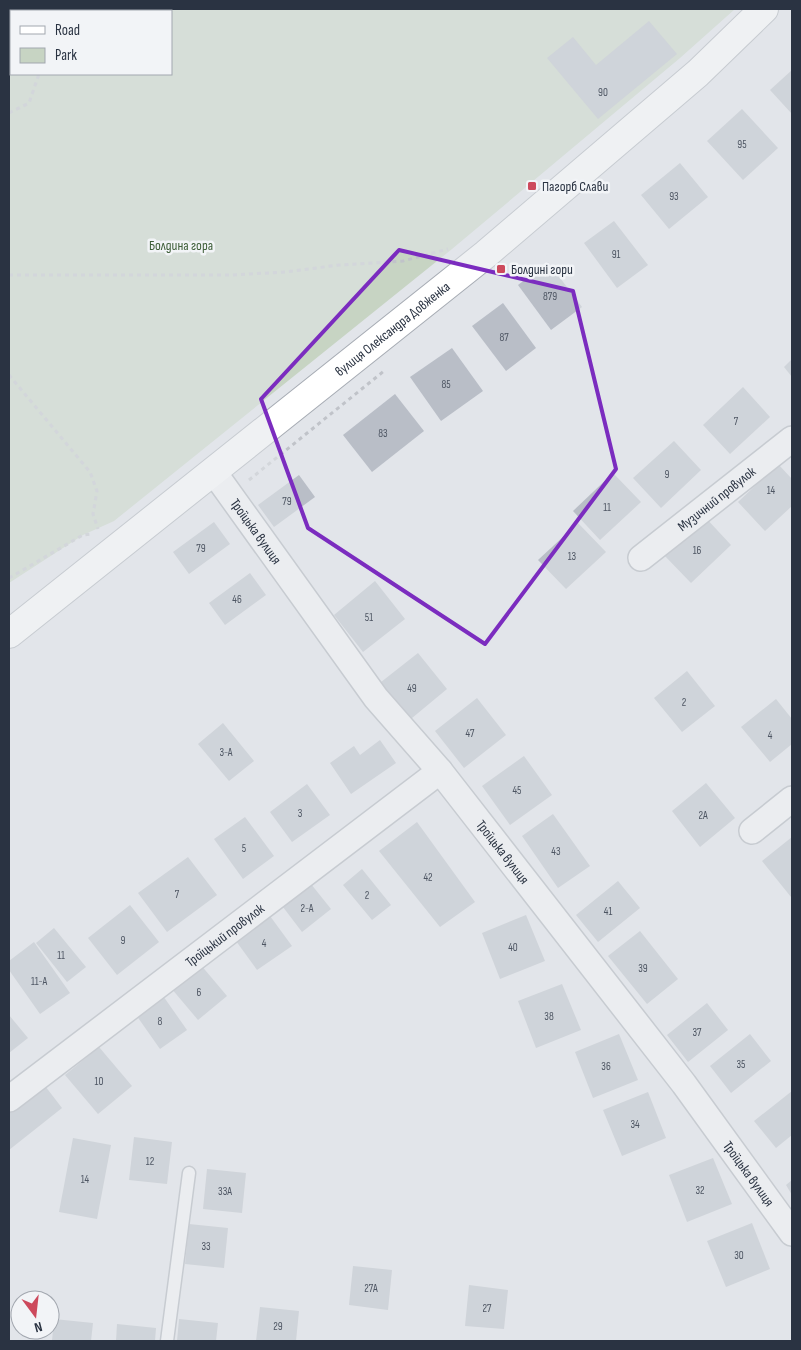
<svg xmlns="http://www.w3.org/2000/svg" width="801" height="1350" viewBox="0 0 801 1350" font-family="'Sofia Sans Condensed',sans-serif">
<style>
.green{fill:#c7d4c3;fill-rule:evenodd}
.building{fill:#b9bec7}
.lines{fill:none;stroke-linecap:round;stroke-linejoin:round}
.service-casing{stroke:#a7acb4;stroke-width:15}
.minor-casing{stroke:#a7acb4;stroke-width:28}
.secondary-casing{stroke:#a7acb4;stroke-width:30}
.path{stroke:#c0c3c9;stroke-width:3;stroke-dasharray:4 4;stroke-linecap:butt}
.service{stroke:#f5f6f8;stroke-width:12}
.minor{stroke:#f5f6f8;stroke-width:25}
.secondary{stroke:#fff;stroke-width:28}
.marked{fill:none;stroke:#7b2cbf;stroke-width:4;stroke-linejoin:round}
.poi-dot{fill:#cd495c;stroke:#f2f4f7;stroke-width:2}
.labels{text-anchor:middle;stroke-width:5;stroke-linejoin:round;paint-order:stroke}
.number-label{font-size:11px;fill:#4e5663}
.poi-label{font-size:14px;fill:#2a3342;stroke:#f2f4f7;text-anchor:start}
.park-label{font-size:14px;fill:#3e5e38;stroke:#f2f4f7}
.street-label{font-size:14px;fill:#2a3342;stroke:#f2f4f7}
</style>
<rect width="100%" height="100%" fill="#e2e5ea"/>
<path class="green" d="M9,9H735L680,58L452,249L114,521L83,535L9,583ZM11,11H171V74H11Z"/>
<g class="building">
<polygon points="649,21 677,54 598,119 547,58 573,37 596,65"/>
<polygon points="792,70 792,114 770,90"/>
<polygon points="742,109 778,148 743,180 707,141"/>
<polygon points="680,163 708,197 669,229 641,195"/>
<polygon points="614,221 648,265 617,288 584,243"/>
<polygon points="548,262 582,307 551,330 518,285"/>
<polygon points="503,303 536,348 506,371 472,326"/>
<polygon points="452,348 483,391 441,421 410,377"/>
<polygon points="792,359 792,377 784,367"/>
<polygon points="743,387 770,417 730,454 703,425"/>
<polygon points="395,394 424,431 372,472 343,435"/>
<polygon points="674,441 701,470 661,508 633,478"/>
<polygon points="778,464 792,479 792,506 765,531 738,502"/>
<polygon points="613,473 641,502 600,540 573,511"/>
<polygon points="299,475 315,497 274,527 258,505"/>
<polygon points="704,516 731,545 691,583 663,554"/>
<polygon points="214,522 230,544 189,574 173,552"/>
<polygon points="578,523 606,552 566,589 538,560"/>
<polygon points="250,573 266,595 225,625 209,603"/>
<polygon points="375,581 405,619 363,652 334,615"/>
<polygon points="418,653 447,689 406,723 376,686"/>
<polygon points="687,671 715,706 682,732 654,698"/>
<polygon points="477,698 506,735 464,768 435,731"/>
<polygon points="776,699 792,719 792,744 770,762 741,727"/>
<polygon points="223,723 254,761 229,781 198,744"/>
<polygon points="380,740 396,763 351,794 330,763 354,746 360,755"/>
<polygon points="524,756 552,795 510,825 482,786"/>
<polygon points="706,783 735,818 700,847 672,811"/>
<polygon points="307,784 330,815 292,842 270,812"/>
<polygon points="553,814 590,866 558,888 522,836"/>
<polygon points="245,817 274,856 243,879 214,839"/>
<polygon points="417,822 475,902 440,927 379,851"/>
<polygon points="792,837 792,896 791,897 762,861"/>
<polygon points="188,857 217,895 167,932 138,893"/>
<polygon points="362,869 391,905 372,920 343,885"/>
<polygon points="618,881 640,908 598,942 576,915"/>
<polygon points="311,884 331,909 302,932 283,907"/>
<polygon points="130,905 159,942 117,975 88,938"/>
<polygon points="526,915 545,961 500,979 482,933"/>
<polygon points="270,916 292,946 257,970 236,941"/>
<polygon points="54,928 86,967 67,982 36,943"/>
<polygon points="640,931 678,979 647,1004 608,956"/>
<polygon points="34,942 70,993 40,1014 9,970 9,961"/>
<polygon points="200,964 227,996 198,1020 171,988"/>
<polygon points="562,984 581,1030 536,1048 518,1001"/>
<polygon points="161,993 187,1030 160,1049 134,1012"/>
<polygon points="707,1003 728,1030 688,1062 667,1035"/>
<polygon points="9,1015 28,1038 9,1053"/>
<polygon points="619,1034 638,1080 593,1098 575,1052"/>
<polygon points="750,1034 771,1061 731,1093 710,1066"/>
<polygon points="99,1047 132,1086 98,1114 65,1075"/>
<polygon points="42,1082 62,1108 9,1150 9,1108"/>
<polygon points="792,1091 792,1135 776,1148 754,1121"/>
<polygon points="648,1092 666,1138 622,1156 603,1110"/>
<polygon points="134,1137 172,1142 167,1184 129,1180"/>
<polygon points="73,1138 111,1145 97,1219 59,1212"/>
<polygon points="713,1158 732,1204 687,1222 669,1175"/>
<polygon points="207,1169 246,1173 242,1213 203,1209"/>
<polygon points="792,1180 792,1195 786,1185"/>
<polygon points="752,1223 770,1269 726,1287 707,1241"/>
<polygon points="189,1224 228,1228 224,1268 185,1264"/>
<polygon points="353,1266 392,1270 388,1310 349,1305"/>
<polygon points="469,1285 508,1290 504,1329 465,1326"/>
<polygon points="260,1307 299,1311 296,1341 256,1341"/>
<polygon points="54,1319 93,1323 91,1341 52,1341"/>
<polygon points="179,1319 218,1323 216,1341 177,1341"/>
<polygon points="117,1324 156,1328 155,1341 116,1341"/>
</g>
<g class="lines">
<g class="service-casing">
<polyline id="service" points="167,1341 189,1173"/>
</g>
<g class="minor-casing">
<g id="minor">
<path id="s1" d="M213,471L376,698L440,771L684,1084L792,1233"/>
<path id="s2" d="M641,558L792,439"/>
<polyline points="752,831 792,799"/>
<path id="s3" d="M9,1099L440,771"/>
</g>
</g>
<g class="secondary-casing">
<g id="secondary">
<path id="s4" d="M9,634L486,254L698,73L764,9"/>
</g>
</g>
<g class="path">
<polyline points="46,9 47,11"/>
<polyline points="9,113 29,103 39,74"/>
<polyline points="9,275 232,275 285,272 339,265 403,261 448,249"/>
<polyline points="9,375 90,472 97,491 93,514 98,529"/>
<polyline points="249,480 384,371"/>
<polyline points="9,578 83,535 92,534"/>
</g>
<use href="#service" class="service"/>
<use href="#minor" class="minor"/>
<use href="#secondary" class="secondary"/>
</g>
<path d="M0 0H801V1350H0ZM399,250L573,291L616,469L485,644L308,528L261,399Z" fill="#e2e5ea" fill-opacity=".55" fill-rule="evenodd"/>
<path class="marked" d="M399,250L573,291L616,469L485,644L308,528L261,399Z"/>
<g class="poi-dot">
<rect x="527" y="181" width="10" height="10" rx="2.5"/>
<rect x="496" y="264" width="10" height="10" rx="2.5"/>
</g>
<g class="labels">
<g class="number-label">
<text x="603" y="96">90</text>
<text x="742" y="148">95</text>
<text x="674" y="200">93</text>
<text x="616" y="258">91</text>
<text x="550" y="300">879</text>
<text x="504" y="341">87</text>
<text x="446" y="388">85</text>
<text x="736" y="425">7</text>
<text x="383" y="437">83</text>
<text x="667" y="478">9</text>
<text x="771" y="494">14</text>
<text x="287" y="505">79</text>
<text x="607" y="511">11</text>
<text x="201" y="552">79</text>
<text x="697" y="554">16</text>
<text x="572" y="560">13</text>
<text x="237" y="603">46</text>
<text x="369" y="621">51</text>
<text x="412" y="692">49</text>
<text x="684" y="706">2</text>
<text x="470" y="737">47</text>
<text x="770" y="739">4</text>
<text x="226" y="756">3-А</text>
<text x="517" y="794">45</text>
<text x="300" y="817">3</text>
<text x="703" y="819">2А</text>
<text x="244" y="852">5</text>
<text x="556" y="855">43</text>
<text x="428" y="881">42</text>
<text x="177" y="898">7</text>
<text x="367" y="899">2</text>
<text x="307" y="912">2-А</text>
<text x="608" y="915">41</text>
<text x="123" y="944">9</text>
<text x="264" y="947">4</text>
<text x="513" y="951">40</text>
<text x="61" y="959">11</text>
<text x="643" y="972">39</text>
<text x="39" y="985">11-А</text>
<text x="199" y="996">6</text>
<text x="549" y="1020">38</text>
<text x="160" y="1025">8</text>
<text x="697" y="1036">37</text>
<text x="741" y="1068">35</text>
<text x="606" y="1070">36</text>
<text x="99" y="1085">10</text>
<text x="635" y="1128">34</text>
<text x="150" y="1165">12</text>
<text x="85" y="1183">14</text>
<text x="700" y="1194">32</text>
<text x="225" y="1195">33А</text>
<text x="206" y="1250">33</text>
<text x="739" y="1259">30</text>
<text x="371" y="1292">27А</text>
<text x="487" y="1312">27</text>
<text x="278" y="1330">29</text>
</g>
<g class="poi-label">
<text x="542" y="191">Пагорб Слави</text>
<text x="511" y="274">Болдині гори</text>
</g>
<g class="park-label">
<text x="181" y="250">Болдина гора</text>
</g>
<g class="street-label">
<text dy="5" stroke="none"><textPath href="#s4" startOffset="490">вулиця Олександра Довженка</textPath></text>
<text dy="5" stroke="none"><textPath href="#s2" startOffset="96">Музичний провулок</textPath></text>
<text dy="5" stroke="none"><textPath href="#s1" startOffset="74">Троїцька вулиця</textPath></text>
<text dy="5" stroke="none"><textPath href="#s1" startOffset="479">Троїцька вулиця</textPath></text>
<text dy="5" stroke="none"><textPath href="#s3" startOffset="271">Троїцький провулок</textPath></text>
<text dy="5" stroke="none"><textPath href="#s1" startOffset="884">Троїцька вулиця</textPath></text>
</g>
</g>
<rect width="801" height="1350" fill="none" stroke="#2a3342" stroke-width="20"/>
<rect x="10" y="10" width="162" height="65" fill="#f2f4f7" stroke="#a2a7af"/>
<rect x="20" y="26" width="25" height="8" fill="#ffffff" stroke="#a2a7af"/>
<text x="55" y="35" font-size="15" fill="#2a3342">Road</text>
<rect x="20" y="48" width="25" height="15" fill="#c7d4c3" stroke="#a2a7af"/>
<text x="55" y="60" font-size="15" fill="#2a3342">Park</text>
<g transform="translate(35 1315) rotate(165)"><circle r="24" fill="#f2f4f7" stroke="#a2a7af"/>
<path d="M0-4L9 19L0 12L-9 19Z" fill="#cd495c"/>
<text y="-8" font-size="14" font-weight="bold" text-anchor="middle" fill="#2a3342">N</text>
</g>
</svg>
